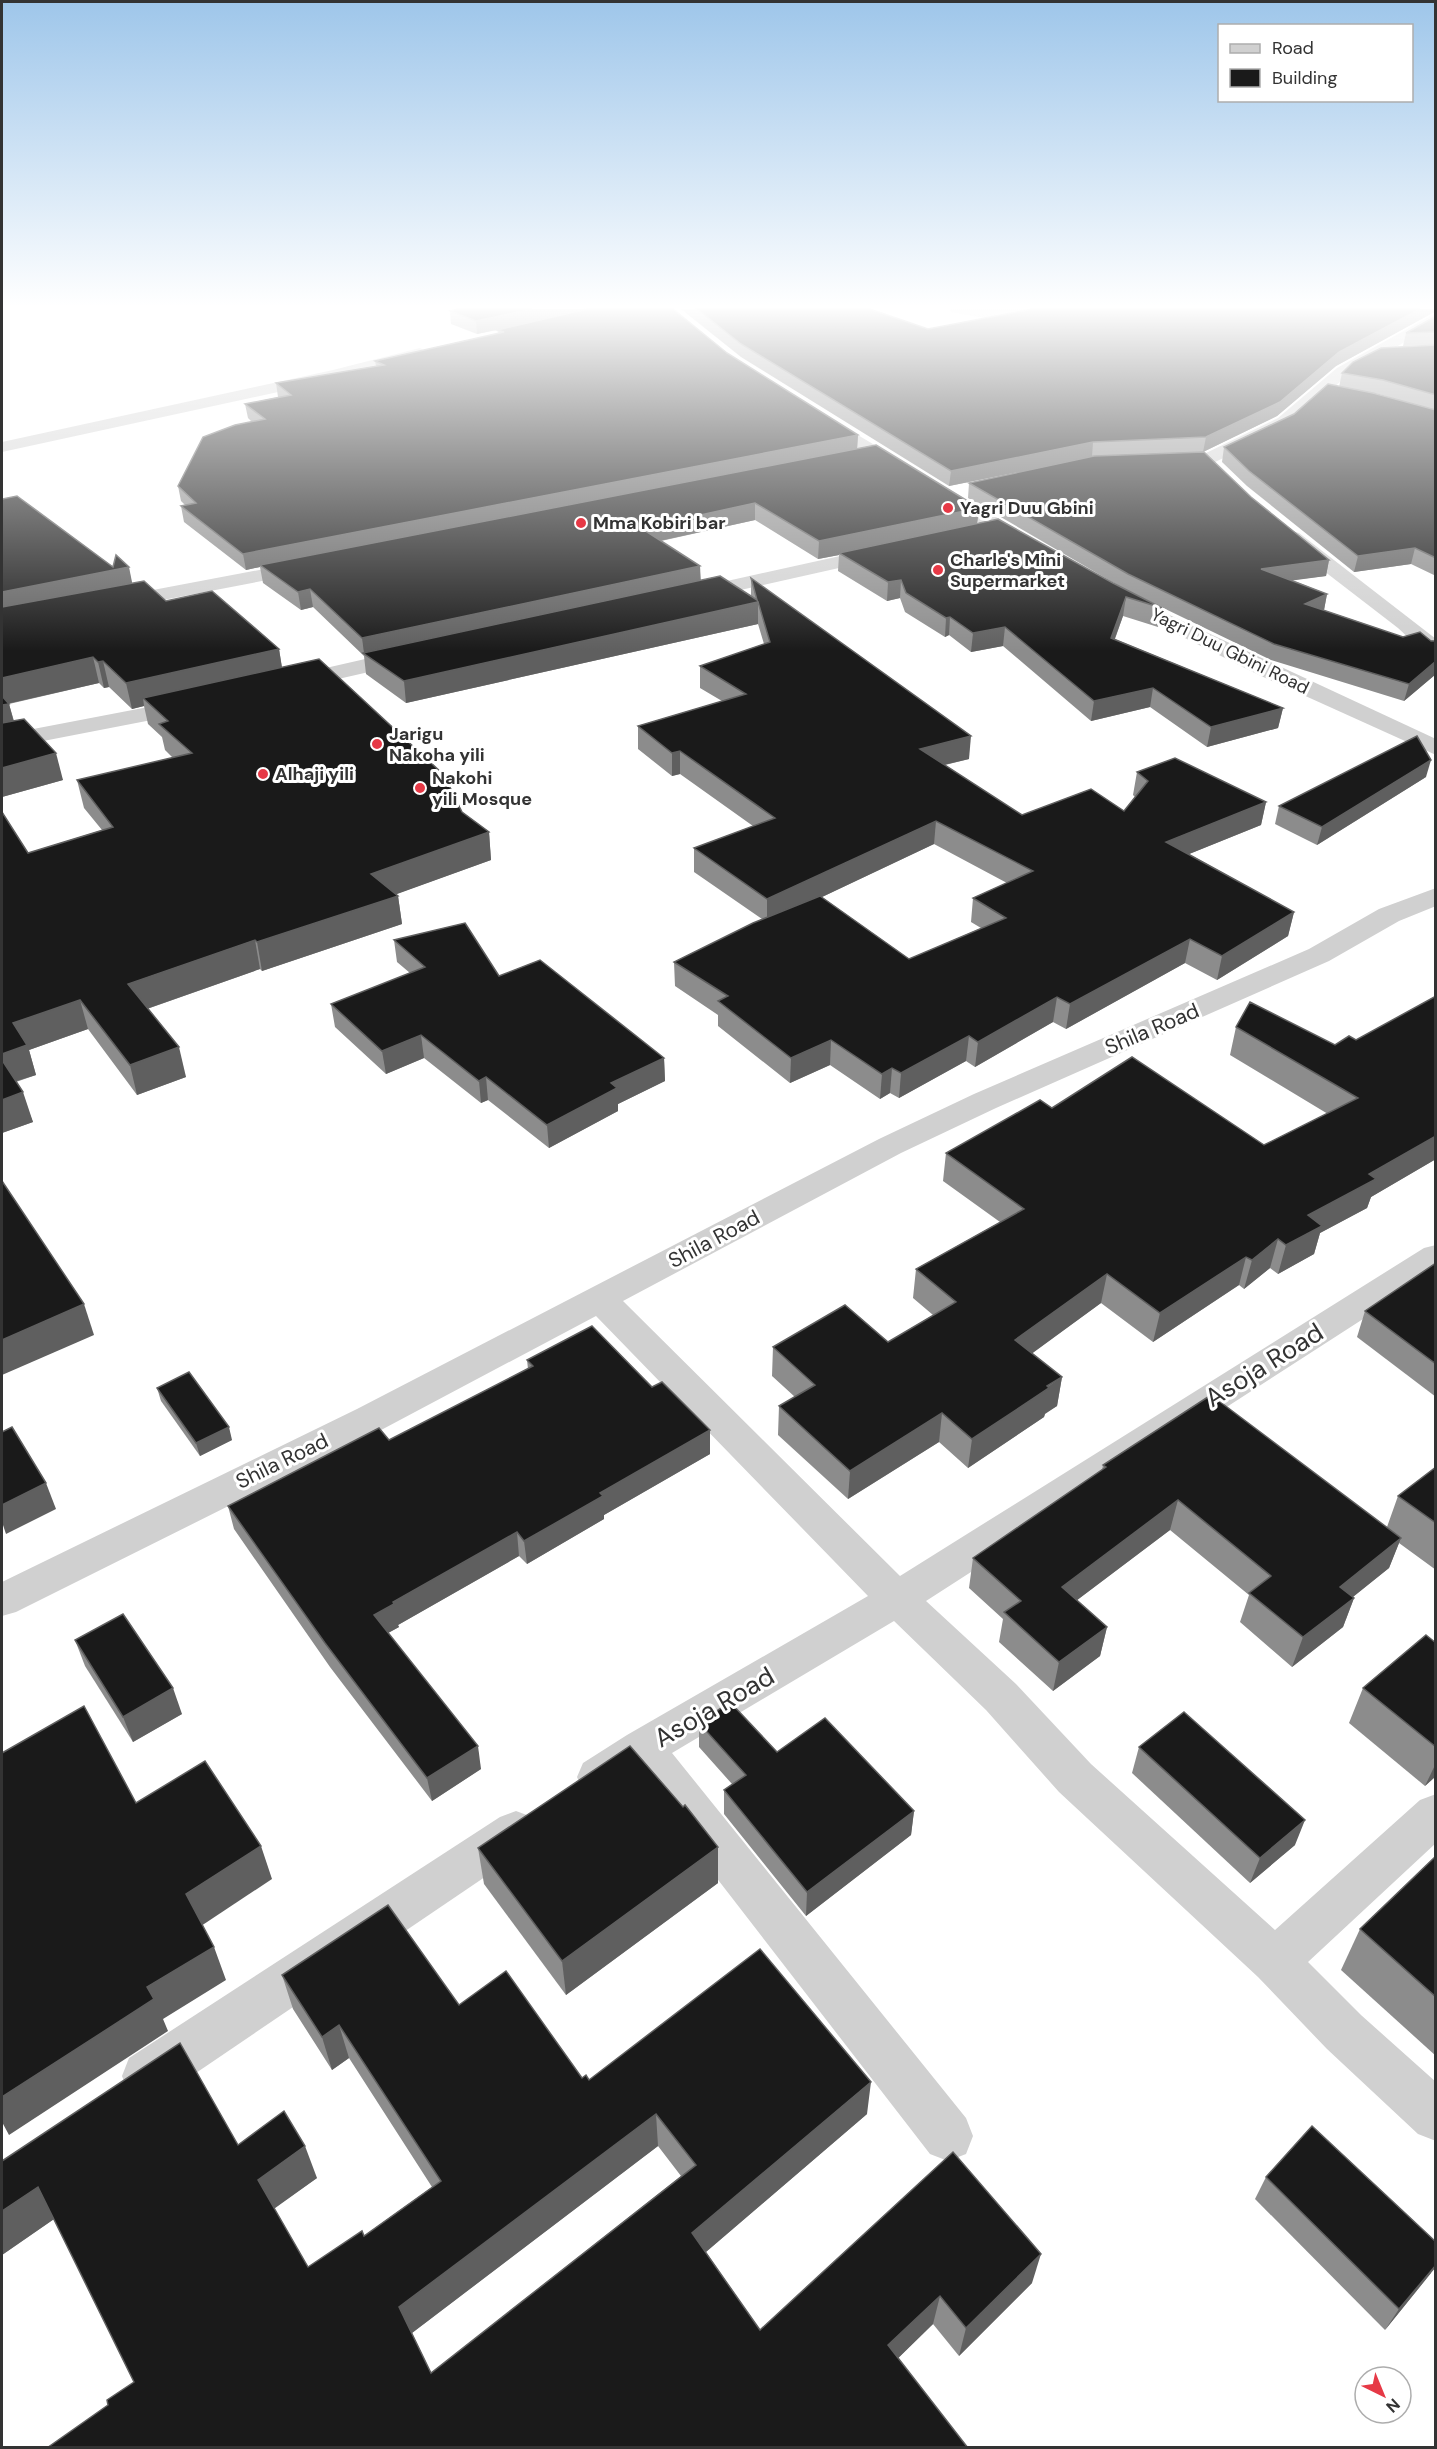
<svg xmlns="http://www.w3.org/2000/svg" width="1437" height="2449" viewBox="0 0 1437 2449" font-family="'DM Sans',sans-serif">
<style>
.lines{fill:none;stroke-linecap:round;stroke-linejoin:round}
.minor{fill:#d0d0d0;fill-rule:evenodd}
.wall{fill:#8c8c8c;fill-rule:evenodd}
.shaded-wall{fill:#5f5f5f}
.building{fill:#1a1a1a;stroke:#5f5f5f;stroke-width:1.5;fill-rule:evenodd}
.poi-dot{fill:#e63946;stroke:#fff;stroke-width:2}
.labels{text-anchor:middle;stroke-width:6;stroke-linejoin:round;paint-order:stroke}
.far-poi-label{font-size:18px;font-weight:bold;fill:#333;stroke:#fff;text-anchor:start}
.far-street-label{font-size:18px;fill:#333;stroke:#fff}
.street-label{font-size:21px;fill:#333;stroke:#fff}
.near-street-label{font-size:26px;fill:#333;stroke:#fff}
</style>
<rect width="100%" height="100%" fill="#fff"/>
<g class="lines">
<g class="minor">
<polygon points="949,309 1032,309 1030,312 997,320 956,313 951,312"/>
<polygon points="1436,313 1436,324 1349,374 1290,426 1213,463 1165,466 1159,465 1156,461 1159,457 1204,454 1278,418 1337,368"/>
<polygon points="420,348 428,353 426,356 333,380 2,452 2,442 333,370"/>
<polygon points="819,412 1033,539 1036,543 1033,547 1019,547 813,421 810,417 813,413"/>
<polygon points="1292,531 1299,533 1436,639 1436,657 1428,656 1398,628 1285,541 1282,537 1285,533"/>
<polygon points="881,547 888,549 891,553 888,557 691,601 684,599 681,595 684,591 691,589"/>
<polygon points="307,561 314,563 317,567 314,571 116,609 109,607 106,603 109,599 116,597"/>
<polygon points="1120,592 1436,739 1436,755 1259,675 1113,602 1110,598 1113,594"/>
<polygon points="409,649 417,651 420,656 417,661 290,690 282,688 279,683 282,678"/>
<polygon points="190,699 198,701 201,706 198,711 2,749 2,735"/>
<polygon points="1436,888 1436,906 1399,921 1329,961 996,1108 901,1153 623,1301 900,1576 1424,1248 1436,1245 1436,1272 926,1601 1016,1684 1091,1764 1275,1930 1420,1800 1436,1794 1436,1843 1308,1962 1361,2015 1436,2082 1436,2141 1418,2134 1327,2049 1258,1977 1059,1792 986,1710 894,1621 672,1753 966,2118 973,2136 966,2154 948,2161 930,2154 637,1775 615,1791 599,1797 583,1791 577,1777 583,1763 627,1735 868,1596 596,1316 383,1429 16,1612 2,1616 2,1582 357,1409 879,1139 974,1094 1309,949 1379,909"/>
<polygon points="516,1811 532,1817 538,1831 532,1845 165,2094 147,2101 129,2094 122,2076 129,2058 500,1817"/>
</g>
</g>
<g class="wall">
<polygon points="681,309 870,309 928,329 1436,309 1436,311 1336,366 1277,416 1203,452 1131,455 1251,497 1329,560 1326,576 1292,580 1327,594 1324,610 1403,637 1436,641 1436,674 1404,701 1271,660 1126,590 968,498 969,483 1092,457 949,486 741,357"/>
<path d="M450,311L727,353L858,435L857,449L979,508L977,523L1113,583L1162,608L1158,627L1123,616L1115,639L1283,708L1278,728L1207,747L1150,707L1091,721L1003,646L971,652L949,635L945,637L905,612L900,598L887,601L838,571L839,555L818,559L755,520L661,541L701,580L751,595V578L969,759L945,765L1022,815L1124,811L1135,797L1133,795L1137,772L1266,802L1261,825L1189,854L1294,912L1288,936L1217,980L1185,963L1066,1029L1053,1022L975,1067L966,1061L899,1098L890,1093L880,1099L830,1065L790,1083L718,1026V1015L675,986L674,962L762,919L694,872V848L753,826L680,774L672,776L638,749V726L722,701L700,688V666L764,644L758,624L406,703L366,674L364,656L313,607L301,610L263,583L260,567L246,570L184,522L181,506L185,505L181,501L178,486L252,422L248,418L245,404L278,397L276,383L376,366L375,361L498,333L497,330L477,334L451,324ZM934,844L1007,883L973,898L971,922L981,928L909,959L822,897Z"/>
<polygon points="1436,316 1436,345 1403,346 1406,333"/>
<path d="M1436,345V576L1411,564L1354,572L1247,486L1222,462L1224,447L1294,414L1339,387L1342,373ZM1344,388L1379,394L1416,405Z"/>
<polygon points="2,499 132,583 166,601 279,649 282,667 462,812 489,832 491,860 396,894 398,896 402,924 262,971 260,969 147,1009 186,1077 137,1095 88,1029 29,1050 36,1075 16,1082 33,1122 2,1133 2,812 28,853 102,830 84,808 77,780 173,758 165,750 162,737 148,724 144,706 132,709 109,687 104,688 99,683 9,704 14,721 63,780 2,797"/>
<polygon points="1426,777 1317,845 1275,824 1279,806"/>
<polygon points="394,940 499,976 664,1058 665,1081 618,1104 618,1111 549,1148 488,1100 481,1103 424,1058 386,1074 335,1027 331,1004 410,973 397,962"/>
<polygon points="1436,996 1436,1159 1371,1197 1367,1208 1320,1233 1314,1254 1278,1274 1270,1268 1244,1289 1239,1285 1153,1342 1101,1303 1032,1353 1062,1377 1057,1406 1045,1413 1044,1417 968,1468 939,1442 848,1499 778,1435 779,1406 795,1397 772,1376 773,1347 888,1342 933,1315 913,1298 916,1269 1000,1222 943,1181 946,1153 1052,1108 1264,1145 1328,1114 1230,1055 1236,1027 1335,1045 1356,1040"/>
<polygon points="1436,1263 1436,1397 1357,1337 1365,1311"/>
<polygon points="527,1360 710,1454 604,1515 604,1519 527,1564 519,1556 398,1625 399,1627 388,1633 481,1769 432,1801 330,1667 234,1529 228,1506 389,1440 528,1369"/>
<polygon points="157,1388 232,1440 200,1456 161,1401"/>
<polygon points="1103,1465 1387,1527 1398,1496 1436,1467 1436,1570 1399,1543 1389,1568 1353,1597 1354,1598 1343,1627 1292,1667 1240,1622 1249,1595 1170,1530 1077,1600 1107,1627 1100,1656 1053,1691 999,1642 1003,1619 969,1588 973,1558 1102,1470"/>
<polygon points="75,1640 182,1714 133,1742 85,1666"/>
<polygon points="1436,1643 1436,1776 1425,1786 1349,1723 1363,1688"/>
<polygon points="699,1723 777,1752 914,1811 911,1835 806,1916 724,1814 724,1790 732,1784 699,1747"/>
<polygon points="1139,1747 1295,1845 1250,1883 1132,1773"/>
<polygon points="718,1847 718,1883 566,1995 484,1884 478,1848"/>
<polygon points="1436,1856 1436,2056 1341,1970 1360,1929"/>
<path d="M282,1975L459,2005L582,2078L589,2080L867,2114L706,2252L760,2330L953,2152L1032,2283L959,2356L933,2324L898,2358L108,2405L134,2382L54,2219L2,2255V2161L238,2145L317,2178L274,2208L308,2267L364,2236L432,2187L349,2058L332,2070L293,2009ZM658,2146L681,2176L431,2373L412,2333Z"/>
<polygon points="1266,2177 1431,2273 1385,2330 1255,2199"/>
</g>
<g class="shaded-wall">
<polygon points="532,309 590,309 477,334 476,321"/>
<polygon points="1420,309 1436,309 1436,311 1336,366 1277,416 1203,452 1206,437 1339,352"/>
<polygon points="858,435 857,450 260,565 260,567 246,570 243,554"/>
<polygon points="1093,442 1092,457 949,486 951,471"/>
<polygon points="755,503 755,520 641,545 641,528"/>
<polygon points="979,508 977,525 839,553 839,555 818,559 819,541"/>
<polygon points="1415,548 1411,564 1354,572 1358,556"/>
<polygon points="1329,560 1326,576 1258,585 1261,569"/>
<polygon points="700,566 701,584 364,653 362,638"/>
<polygon points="129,567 134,592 2,619 2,592"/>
<polygon points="901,580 900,598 887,601 888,582"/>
<polygon points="310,589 313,607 301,610 298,592"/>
<polygon points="1327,594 1324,610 1305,604"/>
<polygon points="1126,597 1123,616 1108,657 1111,638"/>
<polygon points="758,602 758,624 406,703 404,681"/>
<polygon points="950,617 949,635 945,637 946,618"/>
<polygon points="1005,627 1003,646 971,652 973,633"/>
<polygon points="279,649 283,675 143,698 144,706 132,709 126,683"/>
<polygon points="93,657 99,683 2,705 2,678"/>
<polygon points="103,661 109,687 104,688 98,662"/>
<polygon points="1436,661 1436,674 1404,701 1409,684"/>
<polygon points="1153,688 1150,707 1091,721 1094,701"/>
<polygon points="9,704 16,730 2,733 2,705"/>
<polygon points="1283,708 1278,728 1207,747 1211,727"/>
<polygon points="971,736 969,759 918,771 920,749"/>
<polygon points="680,751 680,774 672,776 672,753"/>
<polygon points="56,753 63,780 2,797 2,768"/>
<polygon points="1431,760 1426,777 1317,845 1322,827"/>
<polygon points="1266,802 1261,825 1162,865 1166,842"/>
<polygon points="936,821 934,844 767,923 767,899"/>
<polygon points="489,832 491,860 375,902 371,874"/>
<polygon points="398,896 402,924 262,971 257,942"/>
<polygon points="1294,912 1288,936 1217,980 1222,956"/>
<polygon points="1190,939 1185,963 1066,1029 1070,1004"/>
<polygon points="255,940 260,969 135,1013 128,984"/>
<polygon points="1057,997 1053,1022 975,1067 978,1042"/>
<polygon points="80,1000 88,1029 29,1050 36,1075 7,1084 2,1066 2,1054 13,1023"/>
<polygon points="421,1035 424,1058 386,1074 382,1051"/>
<polygon points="969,1036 966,1061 899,1098 901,1073"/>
<polygon points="831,1040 830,1065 790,1083 791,1058"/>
<polygon points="179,1047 186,1077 137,1095 130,1065"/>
<polygon points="664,1058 665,1081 618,1104 618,1111 549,1148 547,1125 611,1083"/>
<polygon points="892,1068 890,1093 880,1099 882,1074"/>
<polygon points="486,1077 488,1100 481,1103 479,1081"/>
<polygon points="23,1092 33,1122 2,1133 2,1100"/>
<polygon points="1436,1136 1436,1159 1371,1197 1367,1208 1320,1233 1314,1254 1278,1274 1286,1245 1308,1215 1369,1174"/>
<polygon points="1278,1239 1270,1268 1244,1289 1252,1260"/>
<polygon points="1246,1257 1239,1285 1153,1342 1160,1313"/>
<polygon points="1107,1274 1101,1303 1011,1369 1015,1340"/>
<polygon points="84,1304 94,1335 2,1375 2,1340"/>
<polygon points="1062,1377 1057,1406 1045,1414 1044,1417 968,1468 972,1439"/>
<polygon points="942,1413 939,1442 848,1499 850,1471"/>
<polygon points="229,1427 232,1440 200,1456 196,1443"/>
<polygon points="710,1430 710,1454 604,1515 604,1519 527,1564 524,1541 600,1493"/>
<polygon points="46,1483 56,1509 6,1534 2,1522 2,1505"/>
<polygon points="1178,1500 1170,1530 1056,1616 1062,1587"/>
<polygon points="517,1532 519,1556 398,1625 399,1627 379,1638 374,1615 393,1602"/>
<polygon points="1401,1538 1389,1568 1329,1616 1340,1587"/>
<polygon points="1354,1598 1343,1627 1292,1667 1303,1637"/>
<polygon points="1107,1627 1100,1656 1053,1691 1059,1662"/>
<polygon points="173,1688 182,1714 133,1742 123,1717"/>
<polygon points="478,1746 481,1769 432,1801 427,1778"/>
<polygon points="1436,1763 1436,1776 1425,1786"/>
<polygon points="914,1811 911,1835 806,1916 807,1892"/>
<polygon points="1305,1820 1295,1845 1250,1883 1260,1858"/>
<polygon points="261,1846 272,1879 198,1928 186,1894"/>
<polygon points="718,1847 718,1883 566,1995 562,1961"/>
<polygon points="214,1947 226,1980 163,2019 168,2031 9,2135 2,2122 2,2097 147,1987"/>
<polygon points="339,2025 349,2058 332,2070 322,2037"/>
<polygon points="871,2082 867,2114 693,2263 692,2233"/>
<polygon points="656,2114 658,2146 408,2336 399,2307"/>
<polygon points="305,2146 317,2178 271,2211 258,2180"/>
<polygon points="38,2187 57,2217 2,2255 2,2211"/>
<polygon points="1041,2254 1032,2283 959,2356 966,2328"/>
<polygon points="1436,2265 1436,2267 1431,2273 1385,2330 1399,2309"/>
<polygon points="940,2296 933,2324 883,2373 888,2345"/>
</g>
<g class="building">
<polygon points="458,309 532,309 476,321 450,311"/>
<polygon points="587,309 673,309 727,353 858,435 243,554 181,506 196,503 178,486 203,437 235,425 265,419 245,404 291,395 276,383 384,365 375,361 504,332 497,330"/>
<polygon points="697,309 870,309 928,329 1032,309 1420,309 1339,352 1280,402 1206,437 1093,442 951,471 741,344"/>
<polygon points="1436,316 1436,332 1406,333"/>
<polygon points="1436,345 1436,395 1383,380 1342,373 1353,362 1381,348"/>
<polygon points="1328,384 1373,393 1436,410 1436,558 1415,548 1358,556 1249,471 1224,447 1294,414"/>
<polygon points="876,445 979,508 819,541 755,503 641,528 700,566 362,638 310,589 298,592 260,565"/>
<polygon points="1204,452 1251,497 1329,560 1261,569 1327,594 1305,604 1403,637 1420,632 1431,641 1436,641 1436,661 1409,684 1274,644 1128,574 969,483 1094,456"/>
<polygon points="17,496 113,567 116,555 129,567 2,592 2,499"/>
<polygon points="998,519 1113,583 1162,608 1126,597 1111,638 1283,708 1211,727 1153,688 1094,701 1005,627 973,633 950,617 946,618 906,593 901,580 888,582 839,553"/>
<polygon points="720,576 757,600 751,578 971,736 920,749 1022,815 1091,789 1124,811 1148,781 1137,772 1175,758 1266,802 1166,842 1294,912 1222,956 1190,939 1070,1004 1057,997 978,1042 969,1036 901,1073 892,1068 882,1074 831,1040 791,1058 718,1001 728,996 674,962 753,923 820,896 909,959 1006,918 973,898 1033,871 936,821 767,899 694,848 775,818 680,751 672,753 638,726 746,694 700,666 770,642 758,602 404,681 363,653"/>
<polygon points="144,581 166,601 212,591 279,649 126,683 103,661 98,662 93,657 2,678 2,607"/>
<polygon points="319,659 444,775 462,812 489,832 371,874 398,896 257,942 255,940 128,984 179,1047 130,1065 80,1000 13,1023 27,1045 2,1054 2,812 28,853 113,827 77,780 192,753 159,724 168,721 143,698"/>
<polygon points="2,696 9,704 2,705"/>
<polygon points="24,719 56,753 2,768 2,723"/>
<polygon points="1417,736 1431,760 1322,827 1279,806"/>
<polygon points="465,923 499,976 540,960 664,1058 611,1083 617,1088 547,1125 486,1077 479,1081 421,1035 382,1051 331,1004 425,967 394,940"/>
<polygon points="1436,996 1436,1136 1369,1174 1376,1179 1308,1215 1322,1226 1286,1245 1278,1239 1252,1260 1246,1257 1160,1313 1107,1274 1015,1340 1062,1377 1047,1386 1049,1388 972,1439 942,1413 850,1471 779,1406 815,1385 773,1347 845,1305 888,1342 956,1302 916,1269 1024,1209 946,1153 1040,1100 1052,1108 1132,1057 1264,1145 1358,1098 1236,1027 1250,1002 1335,1045 1349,1036 1356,1040"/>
<polygon points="2,1060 23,1092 2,1100"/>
<polygon points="2,1181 84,1304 2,1340"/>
<polygon points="1436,1263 1436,1364 1365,1311"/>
<polygon points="592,1326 652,1387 662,1382 710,1430 600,1493 603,1496 524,1541 517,1532 393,1602 394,1604 374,1615 478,1746 427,1778 325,1643 228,1506 379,1428 389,1440 533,1366 527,1360"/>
<polygon points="189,1372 229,1427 196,1443 157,1388"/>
<polygon points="1211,1395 1401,1538 1340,1587 1354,1598 1303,1637 1249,1593 1271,1576 1178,1500 1062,1587 1107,1627 1059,1662 1004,1612 1021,1601 973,1558 1106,1467 1103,1465"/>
<polygon points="12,1427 46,1483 2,1505 2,1432"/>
<polygon points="1436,1467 1436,1523 1398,1496"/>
<polygon points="123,1614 173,1688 123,1717 75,1640"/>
<polygon points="1426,1635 1436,1643 1436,1747 1363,1688"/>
<polygon points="730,1702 777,1752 825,1718 914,1811 807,1892 724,1790 746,1775 699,1723"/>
<polygon points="84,1706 136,1803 205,1761 261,1846 186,1894 214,1947 147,1987 154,1999 2,2097 2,1753"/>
<polygon points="1184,1712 1305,1820 1260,1858 1139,1747"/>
<polygon points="630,1746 683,1807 685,1805 718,1847 562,1961 478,1848"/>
<polygon points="1436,1856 1436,1997 1360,1929"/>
<path d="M388,1905L459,2005L506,1971L582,2078L586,2075L589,2080L760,1949L871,2082L692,2233L760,2330L953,2152L1041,2254L966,2328L940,2296L888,2345L968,2448H47L108,2405L107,2400L134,2382L38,2187L2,2211V2161L180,2043L238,2145L284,2111L305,2146L258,2180L308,2267L362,2231L364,2236L441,2181L339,2025L322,2037L282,1975ZM656,2114L696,2165L431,2373L399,2307Z"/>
<polygon points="1312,2126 1436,2242 1436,2265 1399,2309 1266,2177"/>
</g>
<linearGradient id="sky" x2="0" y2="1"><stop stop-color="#9ec6ea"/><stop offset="0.47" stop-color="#fff"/><stop offset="1" stop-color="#fff" stop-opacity="0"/></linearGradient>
<rect width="1437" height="651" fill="url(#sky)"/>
<g class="poi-dot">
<circle cx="948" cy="508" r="6"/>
<circle cx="581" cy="523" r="6"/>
<circle cx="938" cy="570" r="6"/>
<circle cx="377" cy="744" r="6"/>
<circle cx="263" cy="774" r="6"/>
<circle cx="420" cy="788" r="6"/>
</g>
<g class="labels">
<g class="far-poi-label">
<text x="960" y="514">Yagri Duu Gbini</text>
<text x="593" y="529">Mma Kobiri bar</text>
<text x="950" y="566">Charle's Mini<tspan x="950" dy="21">Supermarket</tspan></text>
<text x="389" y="740">Jarigu<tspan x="389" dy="21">Nakoha yili</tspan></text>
<text x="275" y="780">Alhaji yili</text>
<text x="432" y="784">Nakohi<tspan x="432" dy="21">yili Mosque</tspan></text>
</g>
<g class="far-street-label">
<text transform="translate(1230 651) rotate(26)" y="6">Yagri Duu Gbini Road</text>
</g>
<g class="street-label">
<text transform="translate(1152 1029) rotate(-23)" y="7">Shila Road</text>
<text transform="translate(714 1239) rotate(-28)" y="7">Shila Road</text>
<text transform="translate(282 1461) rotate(-26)" y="7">Shila Road</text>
</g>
<g class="near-street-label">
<text transform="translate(1264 1365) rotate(-32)" y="9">Asoja Road</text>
<text transform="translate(714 1707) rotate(-30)" y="9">Asoja Road</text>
</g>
</g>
<rect width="1437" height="2449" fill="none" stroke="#333333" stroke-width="6"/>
<rect x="1218" y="24" width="195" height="78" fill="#ffffff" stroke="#adadad" stroke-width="1.5"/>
<rect x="1230" y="44" width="30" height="9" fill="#d0d0d0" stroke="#adadad" stroke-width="1.5"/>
<text x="1272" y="54" font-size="18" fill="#333333">Road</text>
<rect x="1230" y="69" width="30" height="18" fill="#1a1a1a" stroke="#adadad" stroke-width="1.5"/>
<text x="1272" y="84" font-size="18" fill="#333333">Building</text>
<g transform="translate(1383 2395) rotate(137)"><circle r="28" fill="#ffffff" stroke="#adadad" stroke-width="1.5"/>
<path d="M0-4.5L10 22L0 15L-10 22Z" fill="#e63946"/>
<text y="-9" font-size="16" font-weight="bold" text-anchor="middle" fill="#333333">N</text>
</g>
</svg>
